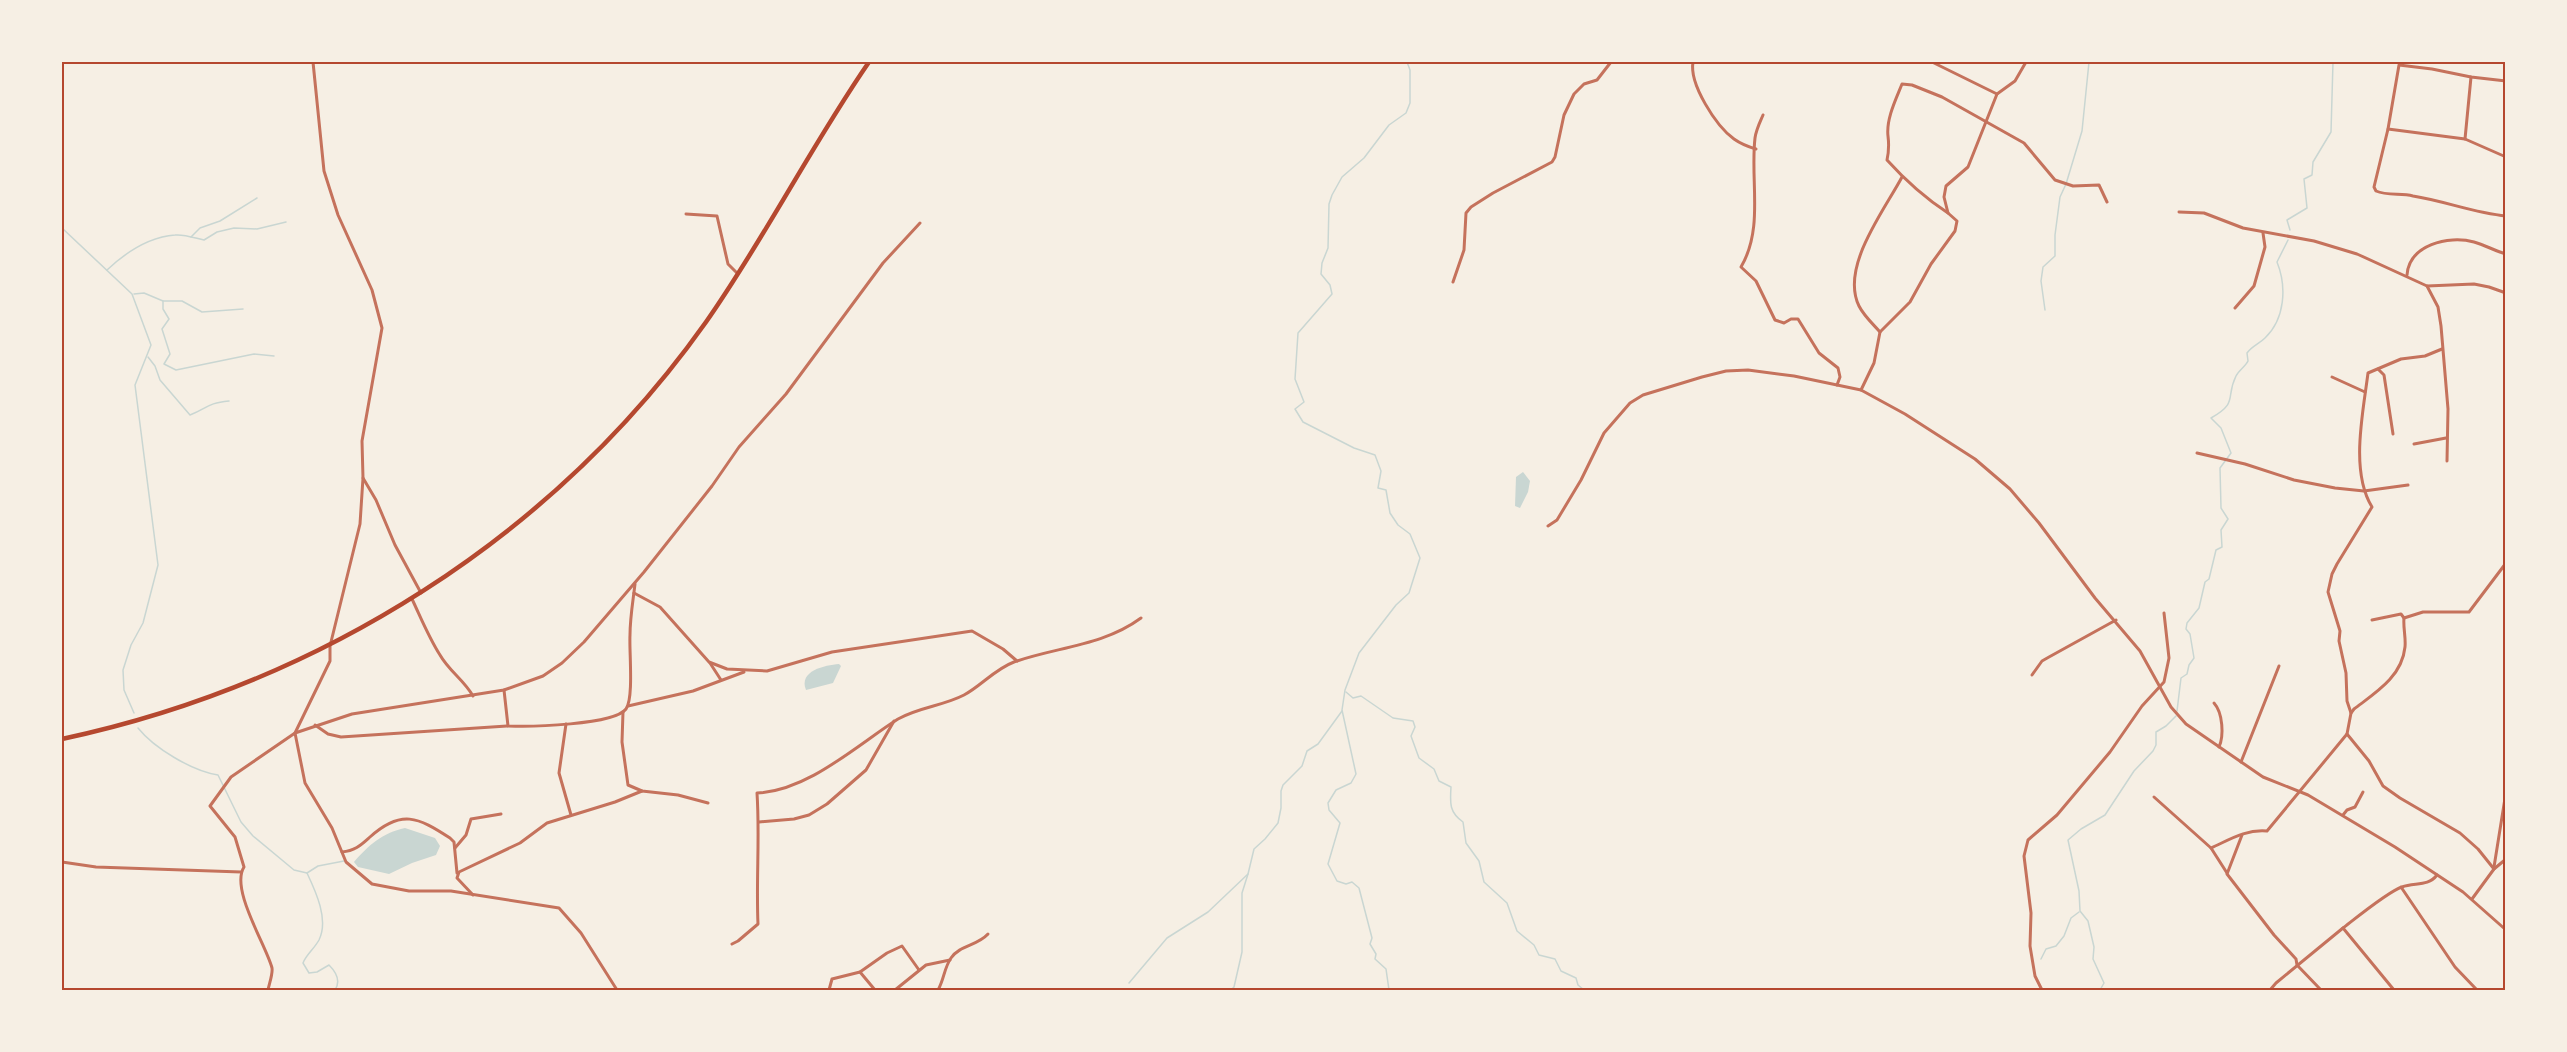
<svg xmlns="http://www.w3.org/2000/svg" width="2567" height="1052" viewBox="0 0 2567 1052" font-family="Lato,sans-serif">
<style>
.water{fill:#c9d6d2}
.lines{fill:none;stroke-linecap:round;stroke-linejoin:round}
.stream{stroke:#c9d6d2;stroke-width:1.5}
.minor{stroke:#c5725c;stroke-width:3}
.primary{stroke:#b5482f;stroke-width:4.5}
.neatline{fill:none;stroke:#b5482f;stroke-width:2}
</style>
<rect width="100%" height="100%" fill="#f6efe4"/>
<g class="water">
<polygon points="1523,472 1530,481 1528,492 1520,508 1515,506 1516,477"/>
<path d="M839,664L841,666L833,683L806,690C798,671 825,665 839,664Z"/>
<path d="M405,828L435,838L440,846L436,855L412,863L389,874L358,867L354,862C369,845 382,833 405,828Z"/>
</g>
<g class="lines">
<g class="stream">
<polyline points="62,228 132,294 151,345 135,385 158,565 143,623 131,645 123,670 124,690 134,713"/>
<polyline points="2290,230 2287,220 2307,208 2304,179 2312,175 2313,162 2331,132 2333,62"/>
<polyline points="191,237 200,228 220,221 257,198"/>
<path d="M107,270C125,253 149,237 175,235C184,234 195,238 204,240L217,232L234,228L257,229L286,222"/>
<polyline points="134,294 144,293 163,301 182,301 202,312 243,309"/>
<polyline points="163,301 163,309 169,319 162,329 170,354 164,364 176,370 254,354 274,356"/>
<polyline points="2045,310 2041,281 2043,267 2055,256 2055,235 2060,197 2066,184 2082,131 2089,62"/>
<path d="M148,357L155,366L160,380L190,415C208,408 207,403 229,401"/>
<path d="M1346,692L1353,698L1361,696L1393,718L1413,721L1415,727L1411,736L1419,758L1434,769L1439,781L1451,787C1450,803 1449,812 1463,822L1466,843L1479,861L1484,882L1507,903L1517,931L1534,945L1539,955L1555,959L1561,971L1576,978L1578,985L1584,990"/>
<path d="M2177,711L2181,678L2187,674L2189,665L2194,658L2190,634L2186,629L2187,623L2199,608L2205,582L2209,579L2216,550L2222,547L2221,530L2228,519L2221,508L2220,468L2231,453L2221,428L2211,418C2239,402 2225,398 2236,376C2239,370 2245,367 2248,361L2247,353C2252,346 2259,344 2265,338C2285,319 2287,287 2277,262L2288,240"/>
<path d="M138,728C154,748 192,771 218,775L241,822L253,836L294,870L307,873C316,892 329,920 319,940C314,949 306,955 303,963L309,973L317,972L329,965C336,972 341,981 335,990"/>
<polyline points="307,873 318,866 344,861"/>
<polyline points="2041,959 2046,949 2056,946 2064,936 2071,918 2079,912"/>
<polyline points="1129,983 1167,938 1208,912 1248,874 1254,849 1265,839 1278,823 1281,808 1281,791 1283,785 1302,766 1307,751 1318,744 1342,711"/>
<polyline points="1231,990 1234,987 1242,952 1242,893 1248,874"/>
<polyline points="1389,990 1386,969 1375,959 1376,954 1370,944 1372,938 1359,888 1352,882 1346,884 1337,881 1328,864 1340,823 1329,810 1328,803 1336,790 1351,783 1356,774 1342,710 1345,690 1359,653 1396,605 1409,593 1420,558 1410,534 1398,525 1390,513 1386,490 1378,488 1381,471 1375,455 1354,448 1303,422 1295,409 1304,402 1295,379 1298,333 1332,294 1330,285 1321,274 1322,263 1328,248 1329,204 1332,195 1342,177 1364,158 1389,125 1406,113 1410,103 1410,70 1407,62"/>
<polyline points="2100,990 2104,983 2093,959 2094,947 2088,921 2080,911 2079,891 2068,840 2081,829 2105,815 2134,771 2153,751 2156,745 2156,732 2166,726 2176,716"/>
</g>
<g class="minor">
<polyline points="313,62 324,171 338,215 372,290 382,328 362,441 363,478 376,500 395,545 421,593"/>
<path d="M1693,62C1689,84 1716,126 1734,139C1741,144 1749,147 1756,149"/>
<polyline points="1932,62 1997,94"/>
<path d="M2506,81L2471,77L2432,69L2399,65L2388,129L2374,187L2376,191C2387,196 2401,193 2413,196C2445,201 2474,213 2506,216"/>
<path d="M1763,115C1760,122 1756,130 1755,138C1750,181 1764,228 1741,267L1756,281L1775,320L1784,323L1791,319H1798L1819,353L1838,368L1840,377L1837,385"/>
<polyline points="2388,129 2465,139 2506,157"/>
<polyline points="2465,139 2471,77"/>
<polyline points="2179,212 2204,213 2243,228 2314,241 2357,254 2427,286 2474,284 2489,287 2506,293"/>
<path d="M1948,213C1925,198 1905,180 1887,160C1889,151 1889,144 1888,136C1886,119 1896,99 1902,84L1912,85L1942,97L2024,143L2055,180L2073,186L2099,185L2107,202"/>
<polyline points="686,214 717,216 728,264 737,273"/>
<path d="M2407,275C2409,245 2448,235 2474,242C2485,245 2495,251 2506,254"/>
<polyline points="1453,282 1464,250 1466,213 1471,207 1493,193 1552,162 1555,157 1564,115 1574,94 1584,84 1597,80 1611,62"/>
<polyline points="2427,286 2438,307 2441,326 2448,409 2447,461"/>
<polyline points="2235,308 2254,286 2265,247 2263,233"/>
<path d="M1880,332C1873,324 1864,316 1859,306C1840,267 1884,211 1902,177"/>
<polyline points="2378,369 2384,375 2393,434"/>
<polyline points="2332,377 2365,392"/>
<polyline points="1861,390 1874,363 1880,332 1910,302 1931,264 1955,231 1957,221 1948,213 1944,197 1946,186 1968,167 1997,94 2015,81 2026,62"/>
<polyline points="2414,444 2446,438"/>
<polyline points="2197,453 2245,464 2294,480 2335,488 2364,491 2408,485"/>
<polyline points="363,478 360,524 330,646 330,661 295,733 305,783 332,828 346,862 372,884 409,891 451,891 559,908 581,933 617,990"/>
<polyline points="1548,526 1557,520 1581,480 1604,433 1630,403 1643,395 1702,377 1726,371 1748,370 1794,376 1861,390 1905,414 1975,459 2010,489 2039,523 2095,598 2140,651 2171,707 2186,724 2263,777 2308,795 2395,847 2463,892 2506,930"/>
<polyline points="634,593 660,607 709,662 727,669 767,671 832,652 972,631 1003,649 1017,661"/>
<path d="M412,599C421,618 429,638 440,655C449,671 464,680 473,696"/>
<polyline points="2372,620 2401,614 2404,618 2423,612 2469,612 2506,563"/>
<polyline points="710,663 721,680"/>
<polyline points="2032,675 2042,661 2049,657 2116,620"/>
<path d="M504,690L508,726C529,727 614,725 626,709C634,698 629,650 630,635C630,618 633,601 635,584"/>
<path d="M2214,703C2223,713 2224,736 2219,747"/>
<polyline points="628,706 693,691 744,672"/>
<polyline points="623,712 622,742 628,785 642,791 678,795 708,803"/>
<path d="M2351,713L2347,701L2346,673L2339,641L2340,631L2328,592L2332,574L2337,564L2372,507C2350,471 2363,413 2368,373L2401,359L2425,356L2442,349"/>
<polyline points="566,724 559,773 571,815"/>
<polyline points="315,725 328,734 341,737 507,726"/>
<polyline points="2347,734 2369,761 2383,786 2400,798 2460,833 2478,849 2494,869"/>
<polyline points="2241,762 2279,666"/>
<polyline points="2154,797 2211,848 2227,873"/>
<polyline points="2343,815 2347,810 2355,807 2363,792"/>
<polyline points="759,822 794,819 809,815 827,804 866,770 894,721"/>
<polyline points="2242,835 2227,874 2274,935 2296,959 2297,965 2321,990"/>
<polyline points="455,848 466,835 471,819 501,814"/>
<path d="M2211,848C2229,840 2246,829 2267,831L2347,734L2351,713L2354,709C2375,693 2402,677 2405,647C2406,637 2403,628 2404,618"/>
<path d="M342,852C355,851 361,845 370,837C401,809 418,817 450,838L454,842L457,873"/>
<polyline points="62,862 96,867 241,872"/>
<polyline points="2494,867 2506,792"/>
<polyline points="2401,887 2455,967 2477,990"/>
<polyline points="473,895 457,878 459,872 520,843 547,823 615,802 642,791"/>
<polyline points="2472,899 2494,869 2506,859"/>
<path d="M2343,928C2356,918 2389,891 2402,887C2414,882 2428,887 2437,875"/>
<path d="M732,944L738,941L758,924C756,880 760,837 757,793C808,791 857,745 898,719C919,707 943,706 964,695C981,686 995,669 1014,662C1056,647 1103,646 1141,618"/>
<polyline points="860,972 875,990"/>
<path d="M268,990C269,984 273,974 272,968C266,945 230,889 244,867L235,837L210,806L231,777L295,733L352,714L504,690L543,676L562,663L584,642L644,572L712,486L739,447L786,394L883,263L920,223"/>
<polyline points="829,990 832,979 860,972 887,953 902,946 919,970"/>
<polyline points="895,990 926,965 950,960"/>
<path d="M938,990C944,980 944,968 951,958C960,945 977,946 988,934"/>
<polyline points="2042,990 2035,976 2030,946 2031,913 2024,856 2028,840 2057,815 2110,752 2142,706 2164,682 2169,658 2164,613"/>
<polyline points="2270,990 2276,983 2343,928 2394,990"/>
</g>
<path class="primary" d="M62,739C319,684 553,538 706,322C765,238 811,146 869,62"/>
</g>
<rect width="2567" height="1052" fill="none" stroke="#f6efe4" stroke-width="126"/>
<rect x="63" y="63" width="2441" height="926" class="neatline"/>
</svg>
